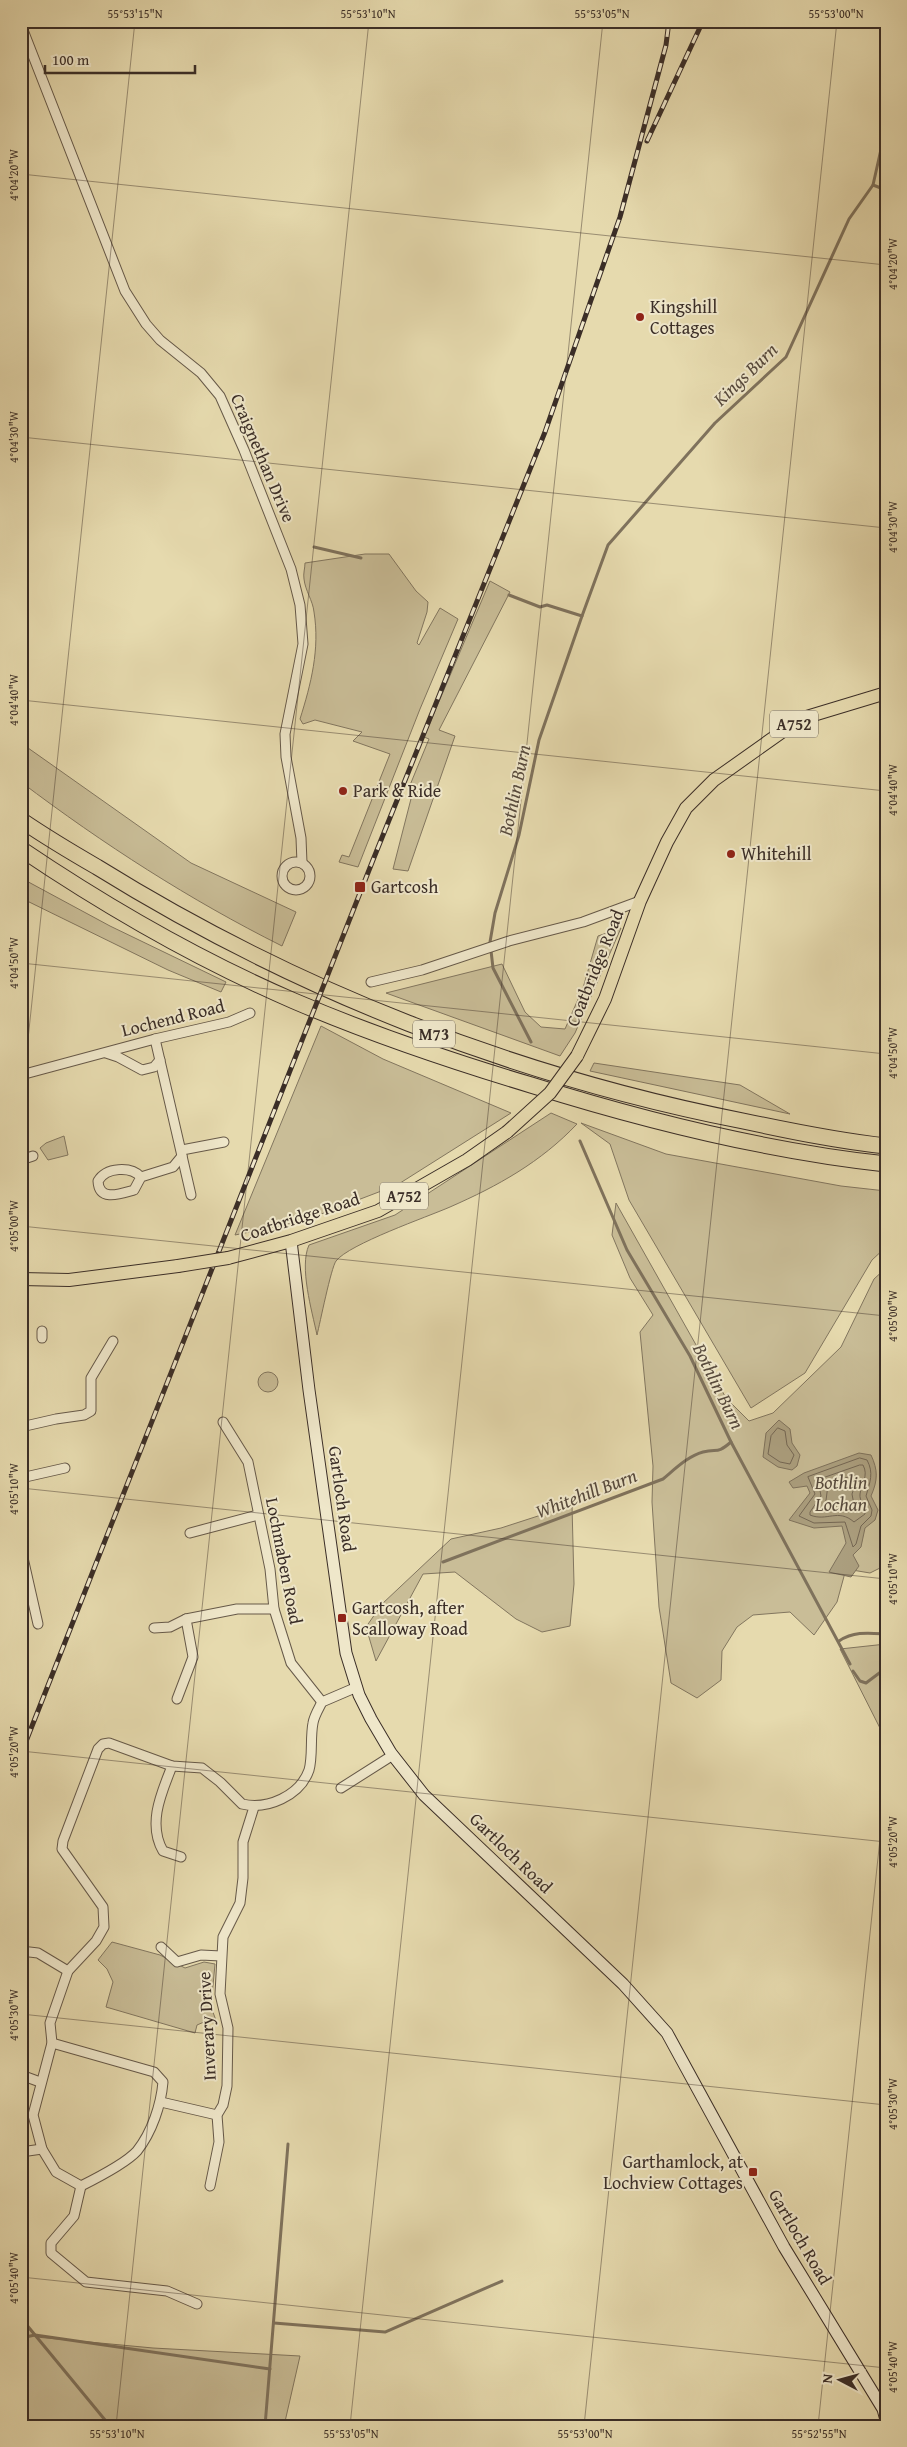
<svg xmlns="http://www.w3.org/2000/svg" width="907" height="2447" viewBox="0 0 907 2447" font-family="'Gentium Book Plus',serif">
<style>
.green{fill:#c9bd97;stroke:#82765f}
.water{fill:#aca080;stroke:#7f725c}
.lines{fill:none;stroke-linecap:round;stroke-linejoin:round}
.shore{stroke:#746754;stroke-width:1}
.stream{stroke:#7f725c;stroke-width:3}
.street-casing{stroke:#665949;stroke-width:11}
.secondary-casing{stroke:#3b2e27;stroke-width:13}
.primary-casing{stroke:#3b2e27;stroke-width:14}
.highway-casing{stroke:#3b2e27;stroke-width:17}
.street{stroke:#efe7ca;stroke-width:9}
.secondary{stroke:#efe7ca;stroke-width:11}
.primary{stroke:#e6daae;stroke-width:12}
.highway{stroke:#e6daae;stroke-width:15}
.rail-casing{stroke:#3b2e27;stroke-width:5}
.rail{stroke:#efe7ca;stroke-width:3;stroke-dasharray:9;stroke-linecap:butt}
.primary-bridge-casing{stroke:#3b2e27;stroke-width:14;stroke-linecap:butt}
.primary-bridge{stroke:#e6daae;stroke-width:12}
.ticks{fill:none;stroke:#3b2e27;stroke-width:1;stroke-opacity:0.45}
.poi-dot{fill:#8f2418;stroke:#efe7ca;stroke-width:2}
.labels{text-anchor:middle;stroke-width:4;stroke-linejoin:round;paint-order:stroke}
.shield{fill:#efe7ca;stroke:#716658;stroke-width:1}
.shield-label{font-size:16px;font-weight:bold;fill:#3b2e27}
.poi-label{font-size:18px;fill:#3b2e27;stroke:#efe7ca;text-anchor:start}
.street-label{font-size:18px;fill:#3b2e27;stroke:#efe7ca}
.water-label{font-size:19px;font-style:italic;fill:#574a3d;stroke:#efe7ca}
.neatline{fill:none;stroke:#3b2e27;stroke-width:2}
.ticks-label{font-size:12px;text-anchor:middle;fill:#3b2e27}
</style>
<rect width="100%" height="100%" fill="#e6daae"/>
<filter id="stains"><feTurbulence type="fractalNoise" baseFrequency=".004" numOctaves="4"/><feColorMatrix values="0 0 0 0 .2 0 0 0 0 .09 0 0 0 0 .02 0 0 0 .5 -.17"/></filter>
<radialGradient id="worn" r=".72"><stop offset=".6" stop-color="#630" stop-opacity="0"/><stop offset="1" stop-color="#630" stop-opacity=".3"/></radialGradient>
<g class="green">
<path d="M365,554H389L416,591L428,602L427,612L417,643L419,645L440,608L458,619L420,709L358,867L339,862L342,855L349,857L390,754L353,741L362,732L315,720L303,724L300,719C311,684 320,649 314,612C313,601 305,590 304,579C303,574 305,568 305,563Z"/>
<polygon points="490,581 510,592 439,730 455,736 408,871 393,869 413,791 408,790 429,739 424,737"/>
<path d="M21,743L191,863L296,912L282,946C190,900 103,844 21,782Z"/>
<polygon points="21,878 110,926 226,982 221,992 168,970 21,898"/>
<polygon points="621,928 575,1033 560,1056 386,993 502,964 525,1012 541,1027 565,1029 583,988 598,936"/>
<polygon points="321,1026 383,1059 511,1113 397,1185 303,1221 235,1235"/>
<polygon points="594,1063 740,1085 790,1114 590,1071"/>
<path d="M551,1113L577,1124C541,1162 498,1186 450,1207C427,1217 349,1244 336,1261C331,1268 320,1323 317,1335C312,1311 299,1267 309,1245L395,1215Z"/>
<polygon points="581,1123 666,1154 841,1186 886,1191 886,1247 872,1260 805,1373 751,1408 629,1200 610,1144"/>
<polygon points="64,1136 68,1155 48,1160 40,1148 46,1143"/>
<polygon points="616,1203 726,1398 749,1421 773,1413 841,1347 874,1279 886,1268 886,1565 870,1573 846,1569 837,1602 814,1635 790,1612 753,1615 737,1627 722,1651 721,1680 697,1698 671,1683 659,1607 652,1502 653,1466 640,1332 653,1315 630,1278 612,1235"/>
<circle cx="268" cy="1382" r="10"/>
<polygon points="572,1505 574,1584 570,1626 542,1632 516,1619 455,1572 423,1574 376,1661 366,1627 382,1604 451,1539 501,1528"/>
<polygon points="886,1644 886,1740 840,1649"/>
<polygon points="112,1942 160,1955 185,1968 204,1962 215,1964 211,2007 217,2023 204,2022 197,2025 195,2033 106,2007 113,1982 107,1969 98,1960"/>
<polygon points="21,2320 36,2337 153,2348 300,2356 284,2426 21,2426"/>
</g>
<g class="water">
<polygon points="779,1420 790,1429 792,1443 800,1455 797,1466 792,1470 778,1467 763,1457 766,1433"/>
<path d="M859,1453L871,1455C878,1470 878,1480 871,1496L878,1510L875,1520L865,1528L861,1547L853,1555L859,1566L851,1577L829,1572L846,1543L842,1526L814,1528L789,1520L810,1493L807,1486L793,1488L789,1482L804,1473Z"/>
</g>
<g class="lines">
<g class="shore">
<polygon points="778,1428 785,1431 787,1445 794,1455 790,1464 780,1462 768,1454 771,1436"/>
<path d="M860,1458L867,1460C874,1473 870,1482 866,1496L872,1510L871,1516L861,1526L856,1544L853,1547L845,1522L814,1523L799,1516L815,1494L808,1477Z"/>
<path d="M860,1465H863C869,1476 861,1484 860,1494C859,1501 866,1507 865,1514L854,1522C838,1508 827,1522 810,1515V1512L821,1496L818,1480Z"/>
<polygon points="854,1475 858,1477 852,1494 855,1510 843,1507 825,1508 828,1485"/>
</g>
<g class="stream">
<polyline points="873,185 886,190"/>
<polyline points="314,547 361,558"/>
<polyline points="509,595 540,607 547,605 582,616 539,740 519,835 495,913 490,942 493,968 531,1042"/>
<polyline points="582,616 608,545 715,423 786,357 849,219 873,185 886,127"/>
<polyline points="580,1141 627,1250 690,1356 731,1442 850,1664"/>
<path d="M443,1562L663,1479C675,1469 688,1456 703,1452C718,1448 716,1455 731,1442"/>
<path d="M839,1641C854,1631 869,1633 886,1634"/>
<polyline points="853,1671 860,1681 866,1683 886,1668"/>
<polyline points="21,2318 110,2426"/>
<polyline points="274,2323 385,2332 502,2281"/>
<polyline points="21,2338 35,2335 270,2369"/>
<polyline points="265,2426 288,2144"/>
</g>
<g class="street-casing">
<g id="street">
<polyline points="21,25 125,291 146,324 160,340 201,373 220,396 244,450 291,569 300,605 303,644 285,734 286,757 301,838 302,863"/>
<circle cx="296" cy="876" r="14"/>
<polyline points="371,982 422,970 509,941 583,922 640,901"/>
<polyline points="155,1039 191,1195"/>
<polyline points="106,1053 118,1057 142,1070 154,1067 160,1060"/>
<polyline points="21,1075 155,1039 229,1022 250,1013"/>
<polyline points="182,1150 224,1142"/>
<polyline points="21,1160 33,1156"/>
<path d="M141,1177C131,1166 106,1167 98,1181C99,1202 120,1194 134,1190L141,1177L173,1167L182,1156"/>
<polyline points="42,1331 42,1338"/>
<polyline points="223,1422 248,1462 270,1569 274,1609 291,1663 322,1702"/>
<polyline points="21,1427 56,1419 84,1415 91,1411 91,1378 113,1341"/>
<polyline points="21,1478 65,1468"/>
<polyline points="190,1533 258,1515"/>
<polyline points="21,1549 38,1624"/>
<polyline points="154,1628 170,1627 186,1619 237,1609 274,1609"/>
<polyline points="177,1699 193,1657 186,1619"/>
<path d="M172,1766C162,1792 147,1823 163,1851L181,1857"/>
<polyline points="341,1788 393,1755"/>
<polyline points="161,1947 177,1962 201,1955 221,1956"/>
<polyline points="21,1951 38,1953 68,1971"/>
<path d="M52,2043L154,2072L163,2082C161,2105 152,2132 137,2151C127,2162 95,2179 81,2186"/>
<polyline points="21,2075 40,2082"/>
<polyline points="161,2102 217,2115"/>
<polyline points="21,2152 42,2149"/>
<path d="M81,2186L56,2172L42,2149L33,2115L52,2043L50,2023L68,1971L96,1941L104,1927L103,1907L62,1849L63,1841L98,1749L103,1744L109,1743L172,1766L202,1768L220,1782L242,1804C267,1810 300,1796 309,1770C313,1756 310,1738 313,1723C314,1716 319,1708 322,1702L357,1687"/>
<polyline points="81,2186 74,2216 51,2243 51,2253 86,2282 167,2291 197,2304"/>
<polyline points="210,2186 219,2142 217,2115 223,2105 227,2086 228,2028 220,1994 223,1937 240,1903 243,1878 243,1842 254,1807"/>
</g>
</g>
<g class="secondary-casing">
<polyline id="secondary" points="291,1241 309,1390 346,1653 359,1695 371,1719 391,1753 424,1795 623,1984 667,2033 784,2247 883,2409 886,2420"/>
</g>
<g class="primary-casing">
<g id="primary">
<polyline points="577,1056 605,999 640,901 667,842 686,808 714,780 800,719 886,693"/>
<polyline points="228,1258 291,1241 378,1211 467,1160 507,1132"/>
<polyline points="21,1279 69,1280 178,1266"/>
</g>
</g>
<g class="highway-casing">
<g id="highway">
<path d="M21,820C46,837 71,852 97,867C295,990 514,1076 743,1121C790,1131 838,1141 886,1146"/>
<path d="M21,849C107,907 199,960 294,1001C371,1034 451,1061 531,1085C646,1121 766,1151 886,1164"/>
</g>
</g>
<use href="#street" class="street"/>
<use href="#secondary" class="secondary"/>
<use href="#primary" class="primary"/>
<use href="#highway" class="highway"/>
<g class="rail-casing">
<g id="rail">
<polyline points="647,141 703,21"/>
<polyline points="21,1754 373,860 545,432 620,217 666,45 669,21"/>
</g>
</g>
<use href="#rail" class="rail"/>
<g class="primary-bridge-casing">
<g id="primary-bridge">
<polyline points="507,1132 550,1093 577,1056"/>
<polyline points="178,1266 228,1258"/>
</g>
</g>
<use href="#primary-bridge" class="primary-bridge"/>
</g>
<path class="ticks" d="M21,174L886,265M21,437L886,528M21,700L886,791M21,963L886,1054M21,1106L135,21M21,1226L886,1316M21,1488L886,1579M21,1751L886,1842M21,2014L886,2105M21,2277L886,2368M116,2426L369,21M350,2426L603,21M584,2426L837,21M818,2426L886,1782"/>
<g class="poi-dot">
<circle cx="640" cy="317" r="5"/>
<circle cx="343" cy="791" r="5"/>
<circle cx="731" cy="854" r="5"/>
<rect x="354" y="881" width="12" height="12" rx="2.5"/>
<rect x="337" y="1613" width="10" height="10" rx="2.5"/>
<rect x="748" y="2167" width="10" height="10" rx="2.5"/>
</g>
<g class="labels">
<g class="shield">
<rect x="770" y="710.5" width="48" height="27" rx="4"/>
<rect x="413" y="1020.5" width="42" height="27" rx="4"/>
<rect x="380" y="1182.5" width="48" height="27" rx="4"/>
</g>
<g class="shield-label">
<text x="794" y="730">A752</text>
<text x="434" y="1040">M73</text>
<text x="404" y="1202">A752</text>
</g>
<g class="poi-label">
<text x="650" y="313">Kingshill<tspan x="650" dy="21">Cottages</tspan></text>
<text x="353" y="797">Park &amp; Ride</text>
<text x="741" y="860">Whitehill</text>
<text x="371" y="893">Gartcosh</text>
<text x="352" y="1614">Gartcosh, after<tspan x="352" dy="21">Scalloway Road</tspan></text>
<text x="743" y="2168" text-anchor="end">Garthamlock, at<tspan x="743" dy="21">Lochview Cottages</tspan></text>
</g>
<g class="street-label">
<text transform="translate(263 458) rotate(67)" y="6">Craignethan Drive</text>
<text transform="translate(595 968) rotate(-68)" y="6">Coatbridge Road</text>
<text transform="translate(173 1018) rotate(-14)" y="6">Lochend Road</text>
<text transform="translate(300 1217) rotate(-18)" y="6">Coatbridge Road</text>
<text transform="translate(342 1499) rotate(82)" y="6">Gartloch Road</text>
<text transform="translate(284 1561) rotate(79)" y="6">Lochmaben Road</text>
<text transform="translate(511 1853) rotate(44)" y="6">Gartloch Road</text>
<text transform="translate(207 2026) rotate(-93)" y="6">Inverary Drive</text>
<text transform="translate(800 2237) rotate(60)" y="6">Gartloch Road</text>
</g>
<g class="water-label">
<text transform="translate(745 374) rotate(-44)" y="7">Kings Burn</text>
<text transform="translate(514 790) rotate(-78)" y="7">Bothlin Burn</text>
<text transform="translate(719 1386) rotate(64)" y="7">Bothlin Burn</text>
<text x="841" y="1489">Bothlin<tspan x="841" dy="22">Lochan</tspan></text>
<text transform="translate(586 1493) rotate(-21)" y="7">Whitehill Burn</text>
</g>
</g>
<rect width="907" height="2447" fill="none" stroke="#e6daae" stroke-width="55"/>
<g transform="translate(840 2380) rotate(276)" stroke="#efe7ca" stroke-width="4" paint-order="stroke">
<path d="M0-4L9 19L0 12L-9 19Z" fill="#3b2e27"/>
<text y="-8" font-size="14" font-weight="bold" text-anchor="middle" fill="#3b2e27">N</text>
</g>
<path d="M45 65v8h150v-8" fill="none" stroke="#3b2e27" stroke-width="2.5"/>
<text x="52" y="65" font-size="15" fill="#3b2e27" stroke="#efe7ca" stroke-width="4" paint-order="stroke">100 m</text>
<rect x="28" y="28" width="852" height="2392" class="neatline"/>
<g class="ticks-label">
<text x="135" y="18">55°53'15"N</text>
<text x="368" y="18">55°53'10"N</text>
<text x="602" y="18">55°53'05"N</text>
<text x="836" y="18">55°53'00"N</text>
<text transform="translate(14 175) rotate(-90)" y="4">4°04'20"W</text>
<text transform="translate(893 264) rotate(-90)" y="4">4°04'20"W</text>
<text transform="translate(14 437) rotate(-90)" y="4">4°04'30"W</text>
<text transform="translate(893 527) rotate(-90)" y="4">4°04'30"W</text>
<text transform="translate(14 700) rotate(-90)" y="4">4°04'40"W</text>
<text transform="translate(893 790) rotate(-90)" y="4">4°04'40"W</text>
<text transform="translate(14 963) rotate(-90)" y="4">4°04'50"W</text>
<text transform="translate(893 1053) rotate(-90)" y="4">4°04'50"W</text>
<text transform="translate(14 1226) rotate(-90)" y="4">4°05'00"W</text>
<text transform="translate(893 1316) rotate(-90)" y="4">4°05'00"W</text>
<text transform="translate(14 1489) rotate(-90)" y="4">4°05'10"W</text>
<text transform="translate(893 1579) rotate(-90)" y="4">4°05'10"W</text>
<text transform="translate(14 1752) rotate(-90)" y="4">4°05'20"W</text>
<text transform="translate(893 1842) rotate(-90)" y="4">4°05'20"W</text>
<text transform="translate(14 2015) rotate(-90)" y="4">4°05'30"W</text>
<text transform="translate(893 2104) rotate(-90)" y="4">4°05'30"W</text>
<text transform="translate(14 2278) rotate(-90)" y="4">4°05'40"W</text>
<text transform="translate(893 2367) rotate(-90)" y="4">4°05'40"W</text>
<text x="117" y="2438">55°53'10"N</text>
<text x="351" y="2438">55°53'05"N</text>
<text x="585" y="2438">55°53'00"N</text>
<text x="819" y="2438">55°52'55"N</text>
</g>
<rect width="100%" height="100%" filter="url(#stains)"/>
<rect width="100%" height="100%" fill="url(#worn)"/>
</svg>
